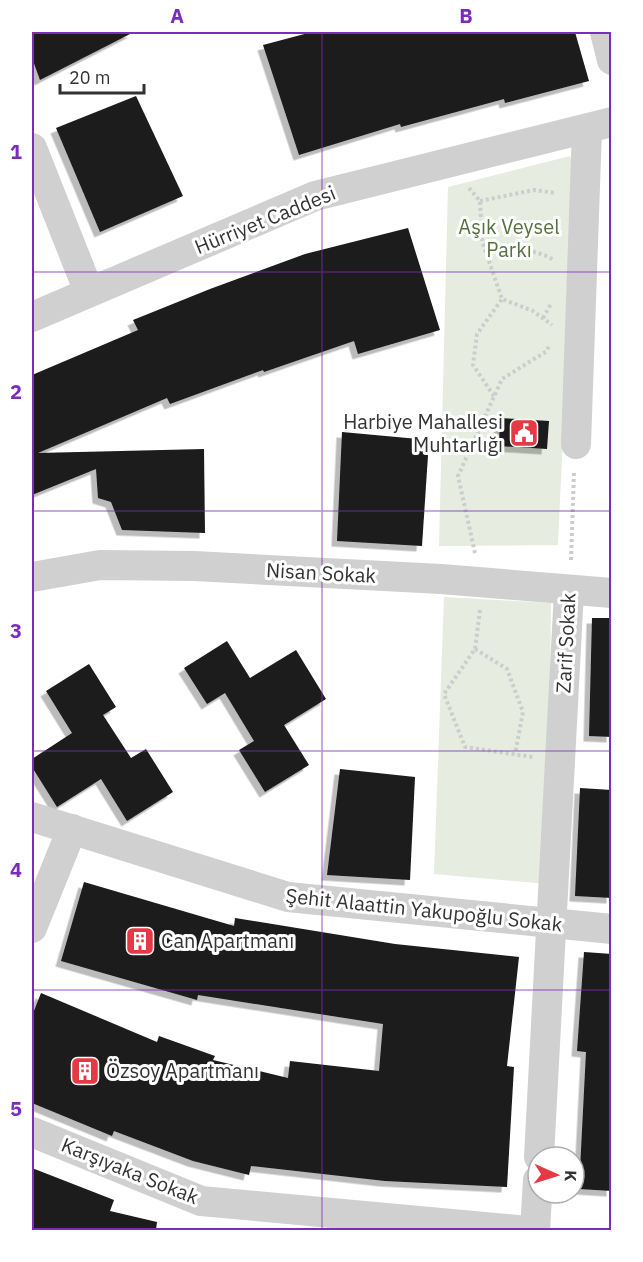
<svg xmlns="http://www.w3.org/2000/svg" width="643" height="1262" viewBox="0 0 643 1262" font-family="'IBM Plex Sans',sans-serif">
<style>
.park{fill:#e6ecdf}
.building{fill:#1a1a1a;filter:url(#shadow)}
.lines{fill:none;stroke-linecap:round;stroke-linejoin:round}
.path{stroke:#cdcdcd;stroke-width:4;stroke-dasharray:3 3;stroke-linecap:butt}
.minor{stroke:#d0d0d0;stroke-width:30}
.grid{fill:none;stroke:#7b2cbf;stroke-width:1.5;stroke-opacity:0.55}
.labels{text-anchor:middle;stroke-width:6;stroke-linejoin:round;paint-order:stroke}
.street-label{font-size:20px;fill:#333;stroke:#fff}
.park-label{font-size:20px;fill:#56703f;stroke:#fff}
.poi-label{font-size:20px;fill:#333;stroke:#fff;text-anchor:start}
.neatline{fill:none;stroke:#7b2cbf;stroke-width:2}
.grid-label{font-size:20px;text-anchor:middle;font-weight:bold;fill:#7b2cbf}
</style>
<defs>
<filter id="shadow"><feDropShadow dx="-5.5" dy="5.5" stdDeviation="0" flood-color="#0004"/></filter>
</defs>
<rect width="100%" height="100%" fill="#fff"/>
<g class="park">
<polygon points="570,156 575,170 558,545 439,546 448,187"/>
<polygon points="444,597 551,603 548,884 434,874"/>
</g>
<g class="building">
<polygon points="32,32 134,32 40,80 32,58"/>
<polygon points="312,32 575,32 589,81 505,103 504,99 401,127 400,124 299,155 263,45"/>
<polygon points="136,96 183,196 100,232 56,128"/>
<polygon points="408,228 440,330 358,354 354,341 264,372 263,370 170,404 167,398 38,453 204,449 205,533 122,530 111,502 98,498 96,469 32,495 32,375 138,330 133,320 210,289 305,254"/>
<polygon points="500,418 549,421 547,449 499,446"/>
<polygon points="342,432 429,440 422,546 337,541"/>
<polygon points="592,618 612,618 612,737 589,736"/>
<polygon points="227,641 250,678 296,650 326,699 284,725 309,765 265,792 239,750 254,741 225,693 207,704 184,668"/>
<polygon points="89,664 116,707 103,715 131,758 146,749 173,792 127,821 101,779 57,807 32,767 32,759 72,733 46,691"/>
<polygon points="340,769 415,777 410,880 327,875"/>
<polygon points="580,788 612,790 612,898 575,896"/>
<polygon points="84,882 234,926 235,918 395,944 519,957 507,1066 514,1067 507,1187 385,1181 251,1166 249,1175 193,1161 114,1131 112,1136 32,1103 32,1016 41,993 157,1042 159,1036 215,1056 213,1060 288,1078 290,1061 379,1071 383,1024 198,995 197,1000 61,961"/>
<polygon points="584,952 612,954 612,1191 579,1189 586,1052 577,1051"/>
<polygon points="32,1168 114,1200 110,1211 157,1222 156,1230 32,1230"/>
</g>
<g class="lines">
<g class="path">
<polyline points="469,188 480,201 482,241 502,299 533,311 552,325"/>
<polyline points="480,201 534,190 556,193"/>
<path d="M485,251C508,248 534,248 554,260"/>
<polyline points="543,318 551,304"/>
<polyline points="494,396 473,365 477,334 502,299"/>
<polyline points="475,553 458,476 502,379 547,351 549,345"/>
<polyline points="571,560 574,472"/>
<polyline points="480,610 475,649 444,694 465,747 533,757"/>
<polyline points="475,649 507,669 523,712 515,754"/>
</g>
<g class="minor">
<polyline points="605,32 612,60"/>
<polyline points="32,148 89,292"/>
<polyline points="32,317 315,196 612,122"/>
<polyline points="576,444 587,129"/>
<polyline points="32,577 100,565 194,566 441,579 612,593"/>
<polyline points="32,817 288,897 612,929"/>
<polyline points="32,928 72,829"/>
<polyline points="32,1132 201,1201 517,1230"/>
<polyline points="539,1157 569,591"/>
<polyline points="535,1230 538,1180"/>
</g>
</g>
<path class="grid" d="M322,32V1230M32,272H612M32,511H612M32,751H612M32,990H612"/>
<defs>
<g id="civic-square" transform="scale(1.5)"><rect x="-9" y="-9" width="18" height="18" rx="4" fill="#e63946" stroke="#fff"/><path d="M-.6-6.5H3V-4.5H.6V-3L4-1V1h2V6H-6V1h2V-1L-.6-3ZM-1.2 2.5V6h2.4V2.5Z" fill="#fff"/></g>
<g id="building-square" transform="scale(1.5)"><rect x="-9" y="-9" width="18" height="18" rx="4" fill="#e63946" stroke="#fff"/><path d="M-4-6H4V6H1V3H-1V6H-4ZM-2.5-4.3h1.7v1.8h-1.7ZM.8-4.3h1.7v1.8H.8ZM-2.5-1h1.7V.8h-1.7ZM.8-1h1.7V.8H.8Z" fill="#fff"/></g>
</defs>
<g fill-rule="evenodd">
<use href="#civic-square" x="524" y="433"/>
<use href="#building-square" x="140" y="941"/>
<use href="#building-square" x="85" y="1071"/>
</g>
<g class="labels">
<g class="street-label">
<text transform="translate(265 220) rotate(-22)" y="7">Hürriyet Caddesi</text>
<text transform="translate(321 573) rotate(3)" y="7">Nisan Sokak</text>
<text transform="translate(566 643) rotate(-87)" y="7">Zarif Sokak</text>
<text transform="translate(424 910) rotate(6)" y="7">Şehit Alaattin Yakupoğlu Sokak</text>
<text transform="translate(130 1171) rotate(22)" y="7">Karşıyaka Sokak</text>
</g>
<g class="park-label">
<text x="509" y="234">Aşık Veysel<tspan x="509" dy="23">Parkı</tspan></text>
</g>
<g class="poi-label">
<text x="503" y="429" text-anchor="end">Harbiye Mahallesi<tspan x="503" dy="23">Muhtarlığı</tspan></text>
<text x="161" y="948">Can Apartmanı</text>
<text x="106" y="1078">Özsoy Apartmanı</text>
</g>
</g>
<rect width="643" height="1262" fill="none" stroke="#ffffff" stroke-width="66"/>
<g transform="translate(556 1175) rotate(93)"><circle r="28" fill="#ffffff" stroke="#adadad" stroke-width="1.5"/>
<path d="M0-4.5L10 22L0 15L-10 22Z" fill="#e63946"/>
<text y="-9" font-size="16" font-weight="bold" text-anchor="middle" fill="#333333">K</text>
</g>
<path d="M60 84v9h84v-9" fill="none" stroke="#333333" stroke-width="3"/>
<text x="69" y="84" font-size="18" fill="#333333" stroke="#ffffff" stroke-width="4.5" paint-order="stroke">20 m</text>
<rect x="33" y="33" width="577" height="1196" class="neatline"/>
<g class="grid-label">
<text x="177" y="23">A</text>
<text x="466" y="23">B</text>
<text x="16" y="159">1</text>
<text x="16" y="399">2</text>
<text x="16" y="638">3</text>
<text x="16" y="877">4</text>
<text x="16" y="1116">5</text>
</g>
</svg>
